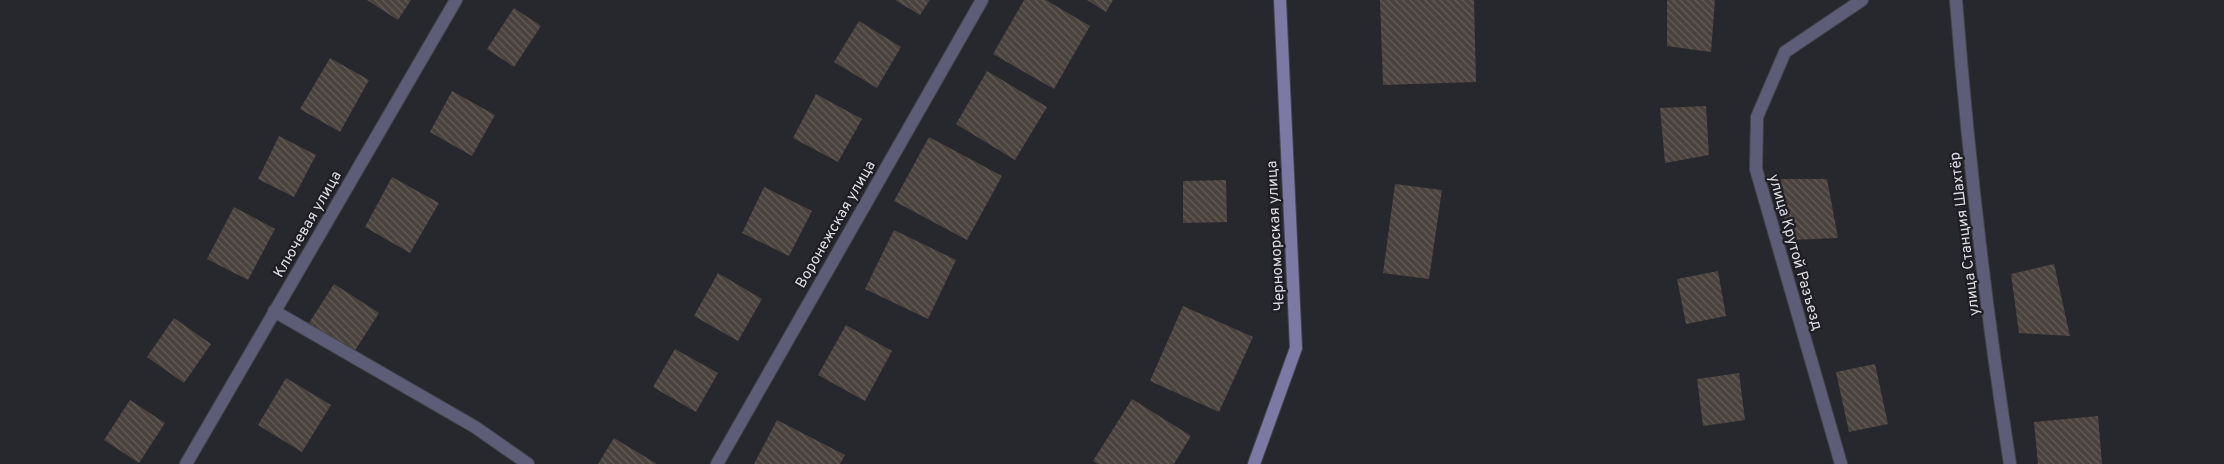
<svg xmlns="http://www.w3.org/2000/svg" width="2224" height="464" viewBox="0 0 2224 464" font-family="Overpass,sans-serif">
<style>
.building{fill:url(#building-back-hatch)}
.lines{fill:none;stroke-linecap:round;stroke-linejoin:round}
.street-casing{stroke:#44444b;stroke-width:14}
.secondary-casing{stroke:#44444b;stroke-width:14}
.street{stroke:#5e5d77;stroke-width:12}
.secondary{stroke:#7c7aa5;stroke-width:12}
.labels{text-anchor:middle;stroke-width:4.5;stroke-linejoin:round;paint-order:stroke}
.street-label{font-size:15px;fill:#dddde2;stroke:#1e1d24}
</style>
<defs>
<pattern id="building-back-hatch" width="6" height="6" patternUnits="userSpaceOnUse" patternTransform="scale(1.25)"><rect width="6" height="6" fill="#4a423d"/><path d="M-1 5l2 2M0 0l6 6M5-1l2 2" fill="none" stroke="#645d59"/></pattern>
</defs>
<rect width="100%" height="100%" fill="#27272e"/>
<g class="building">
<polygon points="367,0 411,0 398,20"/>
<polygon points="895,0 930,0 920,15"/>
<polygon points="1024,0 1046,0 1090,26 1054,89 993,54"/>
<polygon points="1087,0 1113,0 1106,12"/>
<polygon points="1380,0 1474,0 1476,82 1383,85"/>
<polygon points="1667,0 1715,0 1711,52 1667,46"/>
<polygon points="514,8 541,26 514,67 487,49"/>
<polygon points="859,21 901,47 877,88 834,62"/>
<polygon points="330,58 369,80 340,132 300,109"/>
<polygon points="987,71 1047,107 1015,160 956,124"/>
<polygon points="452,91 495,115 472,156 430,132"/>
<polygon points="816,94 862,119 838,162 793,138"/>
<polygon points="1706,106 1709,155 1665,163 1660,108"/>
<polygon points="279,136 316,155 294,197 258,179"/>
<polygon points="929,137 1002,176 967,240 894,201"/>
<polygon points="392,177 439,203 410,253 365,227"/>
<polygon points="1774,179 1827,179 1838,238 1790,240"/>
<polygon points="1226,180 1227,222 1183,223 1183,181"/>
<polygon points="1395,184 1442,190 1429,279 1383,273"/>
<polygon points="764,187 812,211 789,256 742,233"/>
<polygon points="234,207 275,229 248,280 207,259"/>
<polygon points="894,230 956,260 928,319 865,289"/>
<polygon points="2054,264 2070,336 2019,333 2011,274"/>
<polygon points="1718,271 1726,316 1686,324 1677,279"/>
<polygon points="718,273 762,299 738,341 694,316"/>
<polygon points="334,284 379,313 354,352 309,323"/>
<polygon points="1183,306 1253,337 1219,412 1150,381"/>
<polygon points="174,318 211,344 184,383 147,357"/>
<polygon points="846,325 892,351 865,401 818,375"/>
<polygon points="675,349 718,373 696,412 653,387"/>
<polygon points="1875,364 1888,424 1849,432 1836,372"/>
<polygon points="1739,373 1745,420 1703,426 1697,379"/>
<polygon points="286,378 331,405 302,452 258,425"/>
<polygon points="1132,399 1191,436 1174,464 1098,464 1093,461"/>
<polygon points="130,400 165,423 139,463 104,440"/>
<polygon points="2098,416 2102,464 2038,464 2034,422"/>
<polygon points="777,420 845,455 840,464 754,464"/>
<polygon points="614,438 657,464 598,464"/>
</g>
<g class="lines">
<g class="street-casing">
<g id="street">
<path d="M1956,0C1968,155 1986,311 2010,464"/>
<polyline points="274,311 475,427 528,464"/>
<polyline points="186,464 456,0"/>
<polyline points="717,464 982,0"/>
<polyline points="1841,464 1756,169 1757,117 1785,52 1862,0"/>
</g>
</g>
<g class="secondary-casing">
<polyline id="secondary" points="1254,464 1296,348 1280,0"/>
</g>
<use href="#street" class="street"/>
<use href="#secondary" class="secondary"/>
</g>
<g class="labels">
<g class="street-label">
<text transform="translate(307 224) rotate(-60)" y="5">Ключевая улица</text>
<text transform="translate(835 224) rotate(-60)" y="5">Воронежская улица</text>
<text transform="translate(1964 234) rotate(-97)" y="5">улица Станция Шахтёр</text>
<text transform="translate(1275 236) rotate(-93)" y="5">Черноморская улица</text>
<text transform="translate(1796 252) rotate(74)" y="5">улица Крутой Разъезд</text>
</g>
</g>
</svg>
